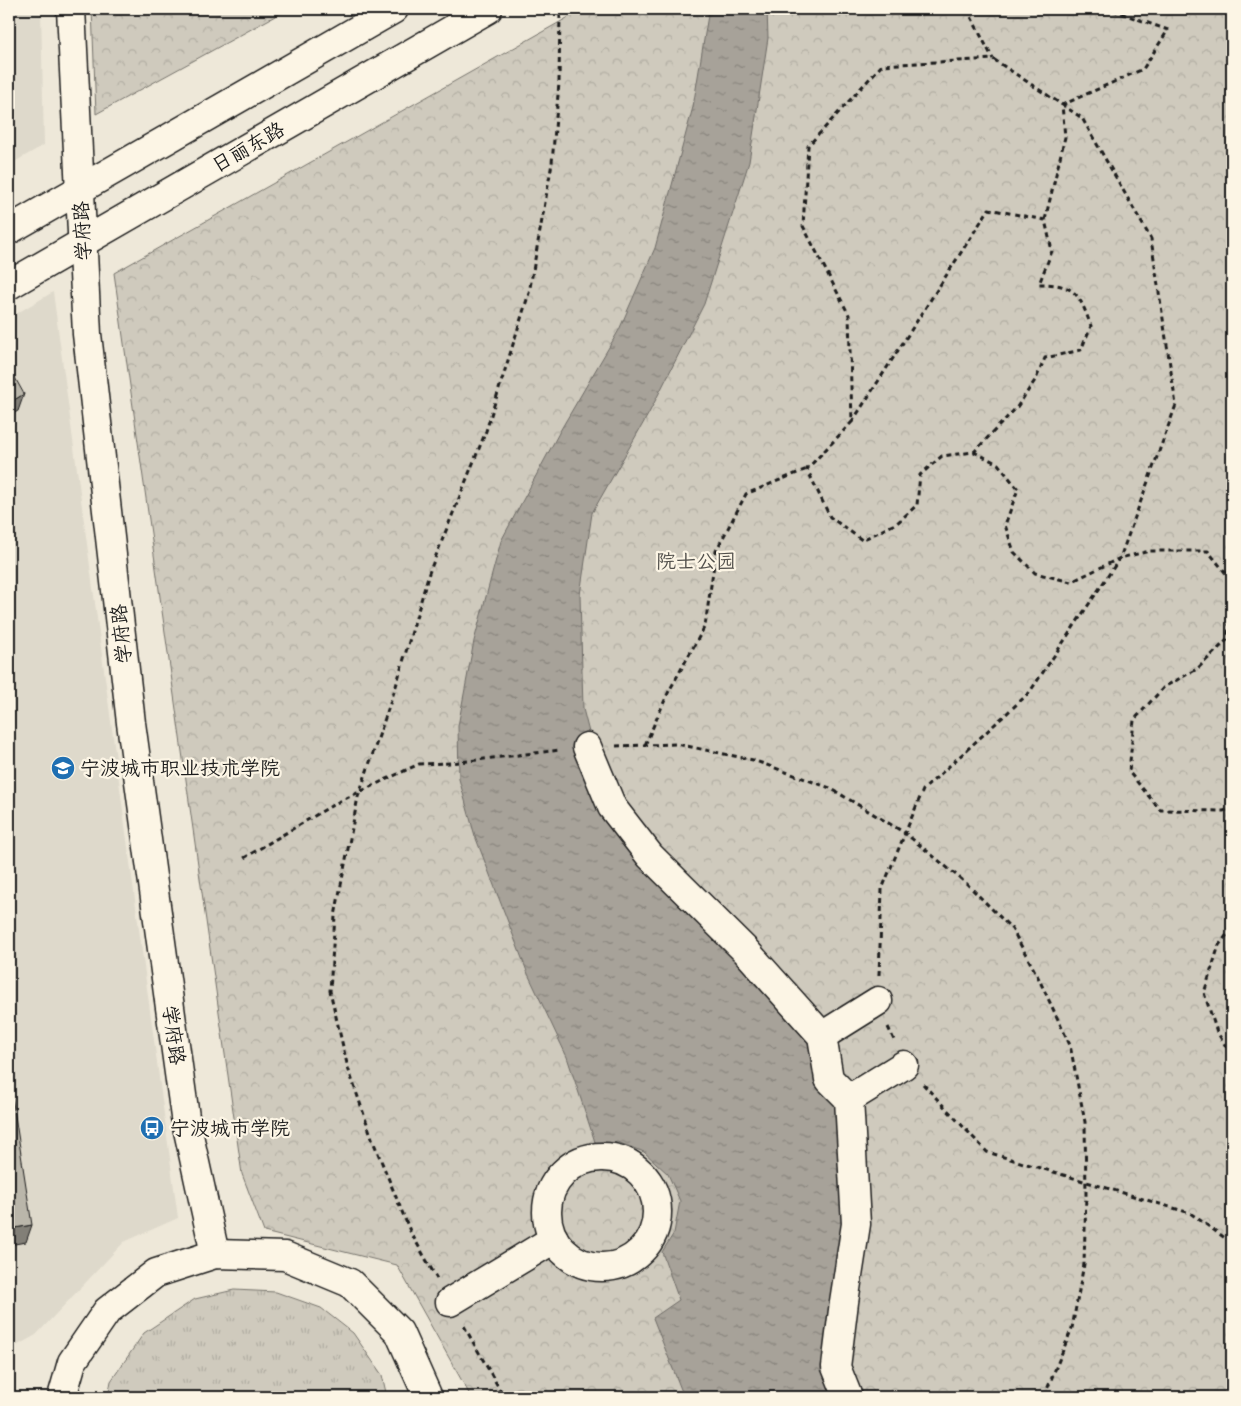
<svg xmlns="http://www.w3.org/2000/svg" width="1241" height="1406" viewBox="0 0 1241 1406" font-family="Caveat,'LXGW WenKai TC',sans-serif">
<style>
.built{fill:#ded9cb}
.grass{fill:url(#grass-tufts);stroke:#76736c}
.park{fill:url(#park-crowns);stroke:#76736c}
.water{fill:url(#water-ripples);stroke:#6f6c67}
.lines{fill:none;stroke-linecap:round;stroke-linejoin:round}
.street-casing{stroke:#1c1c1c;stroke-width:31}
.secondary-casing{stroke:#1c1c1c;stroke-width:31}
.path{stroke:#1c1c1c;stroke-width:3;stroke-dasharray:5 4;stroke-linecap:butt}
.street{stroke:#fcf5e5;stroke-width:28}
.secondary{stroke:#fcf5e5;stroke-width:28}
.shaded-wall{fill:#827f77;stroke:#1c1c1c}
.building{fill:#bab6aa;stroke:#1c1c1c}
.labels{text-anchor:middle;stroke-width:4.5;stroke-linejoin:round;paint-order:stroke}
.street-label{font-size:20px;fill:#1c1c1c;stroke:#fcf5e5}
.park-label{font-size:20px;fill:#52504c;stroke:#fcf5e5}
.poi-label{font-size:20px;fill:#1c1c1c;stroke:#fcf5e5;text-anchor:start}
</style>
<defs>
<pattern id="grass-tufts" width="24" height="20" patternUnits="userSpaceOnUse" patternTransform="scale(1.25)"><rect width="24" height="20" fill="#cfcabd"/><path d="M3 7l-1-3M5 7V3M7 7l1-3M15 17l-1-3M17 17v-4M19 17l1-3" fill="none" stroke="#b1ada2"/></pattern>
<pattern id="park-crowns" width="20" height="18" patternUnits="userSpaceOnUse" patternTransform="scale(1.25)"><rect width="20" height="18" fill="#cfcabd"/><path d="M2 6a3 3 0 1 1 6 0M12 15a3 3 0 1 1 6 0" fill="none" stroke="#b1ada2"/></pattern>
<pattern id="water-ripples" width="26" height="14" patternUnits="userSpaceOnUse" patternTransform="scale(1.25)"><rect width="26" height="14" fill="#a7a299"/><path d="M2 4q2-2 4 0t4 0M15 11q2-2 4 0t4 0" fill="none" stroke="#87837c"/></pattern>
</defs>
<rect width="100%" height="100%" fill="#eee8d9"/>
<filter id="ink" filterUnits="userSpaceOnUse"><feTurbulence type="fractalNoise" baseFrequency=".02" numOctaves="2"/><feDisplacementMap in="SourceGraphic" scale="10" xChannelSelector="R" yChannelSelector="G"/><feConvolveMatrix kernelMatrix="1 2 1 2 8 2 1 2 1" color-interpolation-filters="sRGB"/></filter>
<g filter="url(#ink)">
<g class="built">
<polygon points="9,9 41,9 44,145 9,165"/>
<polygon points="53,292 178,1218 124,1242 36,1335 9,1350 9,318"/>
</g>
<polygon class="grass" points="234,1290 276,1292 321,1308 353,1333 382,1375 387,1397 108,1397 111,1381 144,1333 195,1299"/>
<g class="park">
<polygon points="92,9 288,9 96,114"/>
<polygon points="583,9 1232,9 1232,1397 471,1397 397,1265 264,1232 242,1174 114,273"/>
</g>
<polygon class="water" points="709,9 767,9 768,38 749,162 704,304 649,413 592,513 580,595 583,709 602,783 796,1006 851,1130 845,1217 835,1298 823,1354 847,1397 684,1397 653,1318 679,1300 662,1252 674,1233 680,1201 668,1174 644,1152 617,1142 597,1148 567,1057 528,974 475,836 459,779 458,726 474,641 501,541 560,431 619,330 655,248 693,107"/>
<g class="lines">
<g class="street-casing">
<g id="street">
<polyline points="587,747 612,807 650,856 745,950 822,1036 829,1079 849,1099 856,1224 844,1302 836,1367 848,1397"/>
<polyline points="822,1036 878,1001"/>
<polyline points="849,1099 904,1065"/>
<circle cx="602" cy="1212" r="55"/>
<polyline points="450,1302 554,1239"/>
</g>
</g>
<g class="secondary-casing">
<g id="secondary">
<polyline points="71,9 87,334 131,723 185,1117 215,1254"/>
<polyline points="9,230 394,9"/>
<polyline points="9,285 488,9"/>
<polyline points="62,1397 72,1362 107,1311 156,1273 215,1254 285,1256 350,1283 399,1332 428,1397"/>
</g>
</g>
<g class="path">
<polyline points="967,9 993,59"/>
<polyline points="1045,220 1065,137 1062,105 1143,69 1168,30 1109,9"/>
<path d="M852,422L989,209L1045,220L1052,251L1039,284C1076,284 1079,294 1091,326L1081,350L1045,358L1036,379L1017,407L974,452"/>
<polyline points="1232,603 1227,640 1197,669 1164,687 1134,720 1129,772 1160,810 1223,811 1232,809"/>
<polyline points="645,745 668,693 705,626 716,551 746,494 807,469"/>
<polyline points="616,746 677,744 753,760 830,788 905,833 966,883 1012,929 1037,975 1070,1045 1085,1122 1086,1195 1084,1264 1072,1328 1044,1397"/>
<polyline points="244,858 336,803 419,764 451,763 560,750"/>
<polyline points="1232,928 1219,945 1204,993 1217,1032 1232,1056"/>
<polyline points="879,975 882,889 923,790 1029,693 1120,558 1176,405 1151,239 1082,118 993,59 882,65 808,146 803,226 849,315 852,422 807,469 830,517 862,540 897,523 917,505 920,475 942,456 974,452 998,464 1018,489 1005,525 1014,552 1035,573 1071,582 1120,558 1150,551 1208,551 1232,581"/>
<polyline points="888,1027 894,1040"/>
<polyline points="923,1084 987,1152 1190,1213 1232,1243"/>
<polyline points="437,1279 410,1231 373,1141 348,1068 330,991 335,916 358,797 396,686 429,573 486,431 529,293 552,163 559,83 560,9"/>
<polyline points="464,1326 504,1397"/>
</g>
<use href="#street" class="street"/>
<use href="#secondary" class="secondary"/>
</g>
<g class="shaded-wall">
<polygon points="24,394 18,411 9,416 9,403"/>
<polygon points="32,1225 26,1242 9,1245 9,1229"/>
</g>
<g class="building">
<polygon points="9,367 24,394 9,403"/>
<polygon points="9,1077 32,1225 9,1229"/>
</g>
</g>
<defs>
<g id="university-disc" transform="scale(1.25)"><circle r="9.5" fill="#1f6fb2" stroke="#fcf5e5"/><path d="M0-5L7-2L0 1L-7-2ZM-4 1L0 2.5L4 1V4Q0 6-4 4Z" fill="#fff"/></g>
<g id="bus-disc" transform="scale(1.25)"><circle r="9.5" fill="#1f6fb2" stroke="#fcf5e5"/><path d="M-5-6H5V4H4V6H2V4H-2V6H-4V4H-5ZM-3.5-4V0h7V-4ZM-3.5 1.2v1.5H-2V1.2ZM2 1.2v1.5H3.5V1.2Z" fill="#fff"/></g>
</defs>
<g fill-rule="evenodd">
<use href="#university-disc" x="63" y="768"/>
<use href="#bus-disc" x="152" y="1128"/>
</g>
<g class="labels">
<g class="street-label">
<text transform="translate(248 147) rotate(-30)" y="7">日丽东路</text>
<text transform="translate(82 231) rotate(-93)" y="7">学府路</text>
<text transform="translate(121 634) rotate(-96)" y="7">学府路</text>
<text transform="translate(174 1035) rotate(82)" y="7">学府路</text>
</g>
<g class="park-label">
<text x="696" y="568">院士公园</text>
</g>
<g class="poi-label">
<text x="80" y="775">宁波城市职业技术学院</text>
<text x="170" y="1135">宁波城市学院</text>
</g>
</g>
<rect width="1241" height="1406" fill="none" stroke="#fcf5e5" stroke-width="30"/>
<rect x="15" y="15" width="1211" height="1376" fill="none" stroke="#1c1c1c" stroke-width="2" filter="url(#ink)"/>
</svg>
